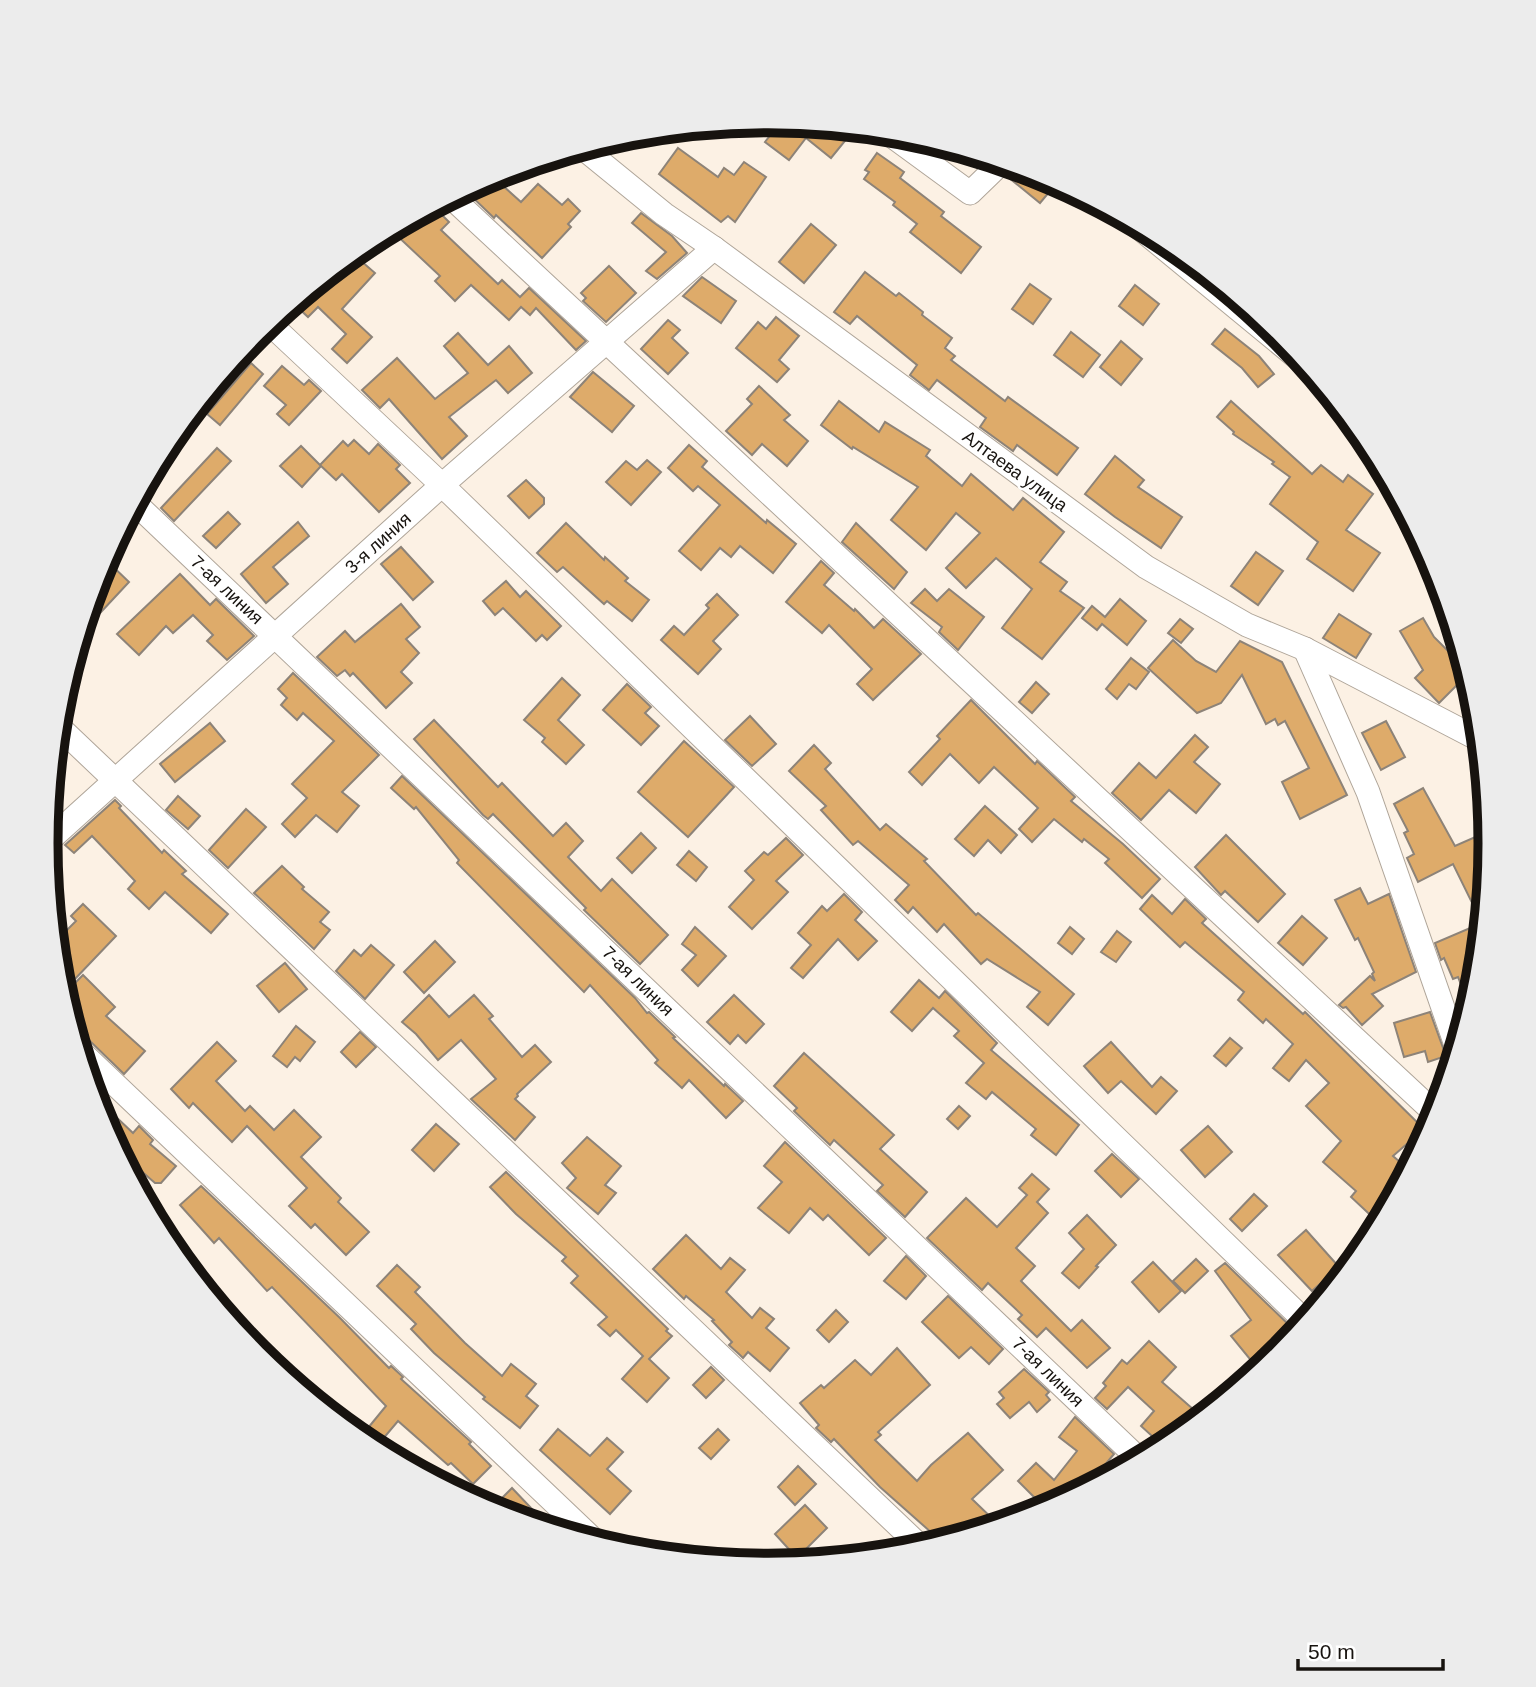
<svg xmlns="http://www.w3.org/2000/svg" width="1536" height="1687" viewBox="0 0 1536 1687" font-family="Arial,sans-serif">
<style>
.building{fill:#deab6a;stroke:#8d8378;stroke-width:2}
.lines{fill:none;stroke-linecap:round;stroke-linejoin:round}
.minor-casing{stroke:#afa599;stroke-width:25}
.minor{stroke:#fff;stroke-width:23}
.labels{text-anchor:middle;stroke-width:5;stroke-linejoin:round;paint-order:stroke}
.street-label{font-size:18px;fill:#17130f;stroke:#fff}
.rim{fill:none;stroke:#17130f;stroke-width:9}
</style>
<rect width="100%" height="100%" fill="#fcf1e4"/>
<g class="building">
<polygon points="787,123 838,128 849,136 831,158 806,138 789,160 765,142 779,124 786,130 790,125"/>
<polygon points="678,148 718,177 724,168 734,175 744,162 766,177 735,222 728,216 721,222 659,174"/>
<polygon points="877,153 904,172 900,178 944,212 941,216 981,247 961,273 910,232 917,224 893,205 895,202 864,179 869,172 865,170"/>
<polygon points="1016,167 1045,176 1056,184 1040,203 1008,177"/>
<polygon points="492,176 521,202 538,184 562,205 568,199 580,211 568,224 571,227 542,258 496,215 494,218 465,190"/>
<polygon points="434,207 449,222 441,230 498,284 502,280 520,297 529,288 586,341 576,350 536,308 530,315 521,307 509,320 471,285 455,301 435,281 440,276 391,230"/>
<polygon points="641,213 672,236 687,253 657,279 646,271 666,252 632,223"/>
<polygon points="811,224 836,245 804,283 779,262"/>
<polygon points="353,254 375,273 342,309 372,337 347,363 332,349 346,334 318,307 308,317 293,303"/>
<polygon points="609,266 636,293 606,322 583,301 586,298 581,293"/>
<polygon points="865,272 896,296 899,293 923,312 922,315 952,338 945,348 955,356 951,360 1005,401 1008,397 1078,448 1057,475 1017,445 1013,451 980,427 986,418 937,380 929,390 910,375 917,365 857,316 850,324 834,312"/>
<polygon points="702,277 736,301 721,323 683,296"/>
<polygon points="1030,284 1051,299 1033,324 1012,309"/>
<polygon points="1135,285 1159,304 1143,325 1119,306"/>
<polygon points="776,317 799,336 779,360 789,369 777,382 736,348 758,322 766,329"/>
<polygon points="668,320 680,330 672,338 688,353 668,374 641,349"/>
<polygon points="1225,329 1259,356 1274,374 1258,387 1242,368 1212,344"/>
<polygon points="1071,332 1100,355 1083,377 1054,355"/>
<polygon points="458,333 488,365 509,346 532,373 508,393 496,380 449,417 467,436 442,459 389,399 380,408 362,390 397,358 435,399 468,373 444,346"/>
<polygon points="1121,341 1142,359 1121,385 1100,367"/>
<polygon points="251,363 263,374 220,425 207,414"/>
<polygon points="282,366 304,385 309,380 321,391 289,425 277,414 286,405 264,386"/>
<polygon points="593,372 634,406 612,432 570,397"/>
<polygon points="759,386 790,415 784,420 808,441 787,466 762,444 752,455 726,431 752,404 747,399"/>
<polygon points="839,401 879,432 885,422 930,450 926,456 962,486 971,474 1013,510 1023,498 1064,532 1040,562 1067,582 1060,591 1084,608 1042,659 1002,628 1032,589 996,558 966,588 946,568 980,533 956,513 926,550 891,520 918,487 853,447 852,449 821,425"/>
<polygon points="1231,401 1312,474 1321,465 1343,482 1348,475 1373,494 1346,530 1380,553 1353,591 1307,559 1318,542 1270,504 1290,477 1272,464 1274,462 1233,434 1234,432 1217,417"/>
<polygon points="354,440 369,454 378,444 400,465 396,469 410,483 379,512 342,474 336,480 321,466 302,487 280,466 301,446 320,465 343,441 348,446"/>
<polygon points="689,445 707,461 702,467 766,523 767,520 796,544 773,573 740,546 731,557 720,548 701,570 679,551 720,505 698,486 693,491 668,468"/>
<polygon points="217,448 231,461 174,521 161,508"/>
<polygon points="1115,456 1144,480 1138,487 1182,517 1161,548 1115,517 1085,494"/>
<polygon points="647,460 661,472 631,505 606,482 626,461 637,470"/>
<polygon points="526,480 544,498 544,504 529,518 508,496"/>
<polygon points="228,512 240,524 216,548 203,536"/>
<polygon points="298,522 309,536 273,567 288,584 266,603 241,574"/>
<polygon points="566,523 604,560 605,557 628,578 625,581 649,600 632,621 607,601 604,604 563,567 557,572 537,553"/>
<polygon points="856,523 907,572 894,589 842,542"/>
<polygon points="401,547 433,582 413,600 381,564"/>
<polygon points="1256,552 1283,571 1258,605 1231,586"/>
<polygon points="105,559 129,582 101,612 90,602"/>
<polygon points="821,561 834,573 824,585 854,611 855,609 874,628 883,619 921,654 873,700 857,684 872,669 829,625 822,633 786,602"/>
<polygon points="180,574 210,605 216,599 254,636 227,660 207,641 213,635 193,615 173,633 166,626 139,655 117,634"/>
<polygon points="506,581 520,597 526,591 561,626 547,640 542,635 536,641 503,608 495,615 483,601"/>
<polygon points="925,589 937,601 949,589 984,617 958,650 939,632 942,627 911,603"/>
<polygon points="717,594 738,615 713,641 721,649 698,674 661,640 674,626 684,635 709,608 706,605"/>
<polygon points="1120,599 1146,621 1127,645 1102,624 1097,630 1082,618 1092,606 1105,617"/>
<polygon points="401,604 420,627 406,639 419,653 401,672 412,683 386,708 353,673 350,676 345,670 337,676 317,657 345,631 355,642"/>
<polygon points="1339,614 1371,634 1356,658 1323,638"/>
<polygon points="1423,618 1434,637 1467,670 1468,674 1439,703 1415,678 1423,670 1400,631"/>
<polygon points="1180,619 1193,629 1181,643 1168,633"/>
<polygon points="1173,640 1196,661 1216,672 1240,641 1282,662 1347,795 1300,819 1282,782 1309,768 1285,721 1278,725 1275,719 1266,724 1242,675 1221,703 1197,713 1148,668"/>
<polygon points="1131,658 1149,672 1136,689 1129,684 1117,699 1106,689"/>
<polygon points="293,673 379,755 342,792 359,806 337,832 316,815 295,837 282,824 307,798 292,784 334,741 303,713 297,720 281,705 287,698 278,689"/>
<polygon points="562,678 580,695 558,720 584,745 566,764 542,742 545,738 524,720"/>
<polygon points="1036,682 1049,694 1032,713 1019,702"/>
<polygon points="627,684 651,707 645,713 659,726 641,745 603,710"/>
<polygon points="971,700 1035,764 1037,761 1075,797 1071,801 1123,844 1160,879 1142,898 1105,863 1109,859 1084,839 1082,842 1054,819 1032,842 1019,829 1038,808 994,767 979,783 950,754 922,785 909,772 940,739 937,736"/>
<polygon points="750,716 776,744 752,766 725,740"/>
<polygon points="434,720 498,787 502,783 553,836 566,823 583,841 568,857 601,891 612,879 668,935 640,964 584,910 586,908 493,814 488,819 483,815 414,739"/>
<polygon points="1386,721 1405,757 1381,770 1362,733"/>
<polygon points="210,723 225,741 175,782 160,764"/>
<polygon points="1195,735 1208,747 1194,762 1220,784 1196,813 1169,790 1141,820 1112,793 1139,763 1156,778"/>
<polygon points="684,741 734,787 688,837 638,792"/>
<polygon points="814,745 831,763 825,769 880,830 886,824 927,859 924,861 976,915 978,913 1074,994 1048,1025 1027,1007 1040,992 987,959 981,964 944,924 937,932 913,907 908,913 895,900 909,885 858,841 853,845 821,810 826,806 789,771"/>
<polygon points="402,776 635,998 647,1013 649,1012 675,1037 673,1038 724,1086 725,1084 743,1101 726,1118 689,1080 682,1088 655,1063 658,1060 590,985 584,992 457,863 459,860 416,807 414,809 391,788"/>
<polygon points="1423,788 1455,846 1489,831 1490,844 1477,984 1463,990 1458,977 1453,979 1444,958 1441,960 1435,943 1482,923 1453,864 1418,882 1407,858 1414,854 1404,833 1408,831 1394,804"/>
<polygon points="178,796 200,816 188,829 166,810"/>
<polygon points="115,800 121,806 119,808 162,853 164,850 186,871 182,874 228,914 211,933 165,892 149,909 128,889 135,881 92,836 74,853 65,845"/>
<polygon points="985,806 1017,835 1001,853 988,840 974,856 955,839"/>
<polygon points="246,809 266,827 228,868 209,850"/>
<polygon points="641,833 656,848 632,873 617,858"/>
<polygon points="1226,835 1285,894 1258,922 1225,891 1221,895 1195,867"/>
<polygon points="786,838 803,855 776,881 788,892 752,929 729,907 754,880 745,871 764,852 768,855"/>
<polygon points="689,851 707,867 696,881 677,865"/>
<polygon points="282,866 304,887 302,889 329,912 320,922 330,930 314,949 254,893"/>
<polygon points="1360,888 1368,904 1389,894 1416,972 1372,994 1383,1006 1362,1025 1346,1007 1343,1008 1339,1005 1370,976 1375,981 1372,974 1374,972 1358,938 1355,940 1335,900"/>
<polygon points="844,894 862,912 855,920 877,941 858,960 838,939 803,978 791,968 811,945 798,933 822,906 827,911"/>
<polygon points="1152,895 1172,914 1185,899 1206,919 1202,923 1303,1014 1305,1012 1424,1129 1393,1156 1409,1170 1400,1186 1389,1198 1392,1201 1380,1224 1351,1197 1356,1191 1323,1162 1341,1141 1306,1106 1329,1083 1306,1060 1289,1081 1273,1068 1293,1044 1266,1019 1263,1023 1238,1000 1244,992 1185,942 1180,947 1140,909"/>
<polygon points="83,904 116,936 73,981 58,966 55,942 76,921 71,916"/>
<polygon points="1302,916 1327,938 1303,965 1278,943"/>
<polygon points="695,927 726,956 698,986 682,970 696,955 682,944"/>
<polygon points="1070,927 1084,939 1072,954 1058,943"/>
<polygon points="1117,931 1131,942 1116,962 1101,952"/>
<polygon points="435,941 455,962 424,993 404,972"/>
<polygon points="371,945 394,965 365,999 336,971 354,950 361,956"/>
<polygon points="285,963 307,989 279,1012 257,986"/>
<polygon points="83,975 115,1007 106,1016 145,1051 124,1074 90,1041 83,1037 76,1038 63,995"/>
<polygon points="919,980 939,998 945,991 997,1043 991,1050 1079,1125 1056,1155 1031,1135 1036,1129 992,1092 986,1099 966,1083 984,1063 954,1036 959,1031 933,1008 912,1031 891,1012"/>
<polygon points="429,995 449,1017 474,995 493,1016 489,1019 522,1057 535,1045 551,1062 517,1094 518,1096 515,1099 535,1117 515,1140 471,1099 496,1079 461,1040 438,1060 416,1034 402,1022"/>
<polygon points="734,995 764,1024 746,1043 738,1035 730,1044 707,1022"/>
<polygon points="1430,1012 1446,1056 1428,1062 1425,1051 1404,1057 1394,1023"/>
<polygon points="296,1026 315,1042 300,1061 295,1057 287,1067 273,1056"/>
<polygon points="360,1032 376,1047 356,1067 341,1052"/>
<polygon points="1230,1038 1242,1048 1226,1066 1214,1056"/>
<polygon points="217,1042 236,1061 216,1081 245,1111 250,1106 274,1130 294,1110 321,1137 301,1157 341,1198 338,1202 369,1232 346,1255 315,1224 311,1228 289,1206 307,1188 247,1126 232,1142 193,1103 189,1108 171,1089"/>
<polygon points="1111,1042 1152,1087 1161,1077 1177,1091 1156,1114 1121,1081 1108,1093 1084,1066"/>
<polygon points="804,1053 894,1135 880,1149 927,1192 905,1217 877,1191 883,1185 834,1140 830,1145 794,1111 797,1108 774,1086"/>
<polygon points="88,1078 102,1092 96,1098 133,1133 139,1126 153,1140 150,1144 176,1166 161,1183 155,1183 132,1163 127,1169 100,1120"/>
<polygon points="959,1106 970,1116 958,1129 947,1119"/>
<polygon points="436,1124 459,1144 434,1171 412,1150"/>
<polygon points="1208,1126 1232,1152 1205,1177 1181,1150"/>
<polygon points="587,1137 621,1166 605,1185 616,1193 598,1214 567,1188 576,1178 562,1163"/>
<polygon points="785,1142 886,1238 869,1255 828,1215 823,1220 810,1208 789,1233 758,1208 782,1182 764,1166"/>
<polygon points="1112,1154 1139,1179 1121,1197 1095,1171"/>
<polygon points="506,1172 668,1329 666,1331 672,1336 649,1359 669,1378 647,1402 622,1379 643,1356 616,1330 610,1336 598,1325 607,1317 571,1283 578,1276 562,1261 566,1257 516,1214 490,1187"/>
<polygon points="1032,1174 1049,1189 1037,1202 1048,1213 1016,1248 1035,1266 1021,1281 1071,1331 1082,1320 1110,1348 1087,1368 1046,1328 1037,1337 1018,1319 1022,1315 988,1283 982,1290 927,1238 966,1198 997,1227 1027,1195 1019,1188"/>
<polygon points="201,1186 340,1318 389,1368 391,1366 403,1377 401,1379 471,1442 469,1444 491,1466 473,1484 451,1463 448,1465 398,1421 382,1440 368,1428 386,1406 272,1287 267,1291 219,1238 214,1243 180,1205"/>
<polygon points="1254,1194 1267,1206 1242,1231 1230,1219"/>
<polygon points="1087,1215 1116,1245 1096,1266 1098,1267 1079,1288 1062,1273 1084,1249 1069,1233"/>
<polygon points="1306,1230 1339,1267 1312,1291 1278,1255"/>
<polygon points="686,1235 721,1269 730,1258 745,1270 726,1292 752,1318 760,1308 774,1319 766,1328 789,1348 770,1371 748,1352 743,1358 740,1355 729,1345 732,1342 712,1321 714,1320 686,1296 684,1299 653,1269"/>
<polygon points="906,1256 926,1276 906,1299 884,1281"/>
<polygon points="1196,1259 1208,1271 1185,1293 1173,1281"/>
<polygon points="1153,1262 1181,1291 1159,1312 1132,1282"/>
<polygon points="1225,1263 1289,1325 1276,1335 1281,1342 1254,1364 1231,1336 1251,1320 1215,1271"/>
<polygon points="397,1265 420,1287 415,1292 465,1343 502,1376 511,1364 536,1384 526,1396 538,1406 520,1428 483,1399 485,1397 434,1353 411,1329 416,1324 377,1286"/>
<polygon points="948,1296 1003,1349 989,1364 971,1347 959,1358 922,1322"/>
<polygon points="836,1310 848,1322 829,1342 817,1330"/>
<polygon points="1149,1341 1176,1367 1162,1382 1202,1417 1164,1447 1141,1426 1154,1411 1128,1387 1107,1409 1095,1398 1106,1386 1103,1383 1122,1360 1127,1364"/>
<polygon points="897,1348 930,1385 878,1432 881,1435 875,1440 917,1481 931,1465 968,1433 1003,1470 972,1499 999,1525 942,1542 880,1487 834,1439 831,1442 816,1428 819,1425 800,1403 821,1385 824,1388 855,1360 871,1375"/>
<polygon points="711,1367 724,1380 706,1398 693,1385"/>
<polygon points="1024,1369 1049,1392 1046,1395 1050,1400 1037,1412 1029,1402 1010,1418 997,1404 1004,1398 999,1392"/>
<polygon points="1075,1417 1114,1454 1084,1490 1044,1511 1021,1518 1038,1501 1018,1481 1036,1463 1054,1480 1077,1451 1059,1437"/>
<polygon points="558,1429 590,1456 607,1438 623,1452 607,1469 631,1491 610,1514 540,1450"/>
<polygon points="718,1429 729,1440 711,1459 699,1448"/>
<polygon points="798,1466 816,1484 795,1505 778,1487"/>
<polygon points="512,1488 531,1508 554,1530 490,1510"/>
<polygon points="805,1505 827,1528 797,1558 775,1534"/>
</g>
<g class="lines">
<g class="minor-casing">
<g id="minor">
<polyline points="888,133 970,193 1001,163"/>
<polyline points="583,148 664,214 714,248 1146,567 1247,625 1305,649 1480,740"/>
<polyline points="451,197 1437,1115"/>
<polyline points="1136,225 1305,364"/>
<polyline points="269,323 442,485 1306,1322"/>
<polyline points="1396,492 1440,581"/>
<polyline points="135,503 1140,1460"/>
<polyline points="1305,649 1368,792 1457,1048"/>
<polyline points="57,725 922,1548"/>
<polyline points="46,843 442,485 714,248"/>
<polyline points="80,1051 597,1543"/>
</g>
</g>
<use href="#minor" class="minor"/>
</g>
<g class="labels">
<g class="street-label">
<text transform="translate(1015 471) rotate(36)" y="6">Алтаева улица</text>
<text transform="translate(378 543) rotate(-42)" y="6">3-я линия</text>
<text transform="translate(227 590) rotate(43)" y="6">7-ая линия</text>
<text transform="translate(638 981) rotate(44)" y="6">7-ая линия</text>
<text transform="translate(1048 1372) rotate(44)" y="6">7-ая линия</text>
</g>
</g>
<path d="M0 0H1536V1687H0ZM58 843a710 710 0 1 1 1420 0a710 710 0 1 1-1420 0Z" fill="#ececec" fill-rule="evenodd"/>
<path class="rim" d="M58 843a710 710 0 1 1 1420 0a710 710 0 1 1-1420 0Z"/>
<path d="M1298 1659v10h145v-10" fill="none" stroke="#17130f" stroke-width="3.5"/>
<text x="1308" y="1659" font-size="21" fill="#17130f" stroke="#ffffff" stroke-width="5" paint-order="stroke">50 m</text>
</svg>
